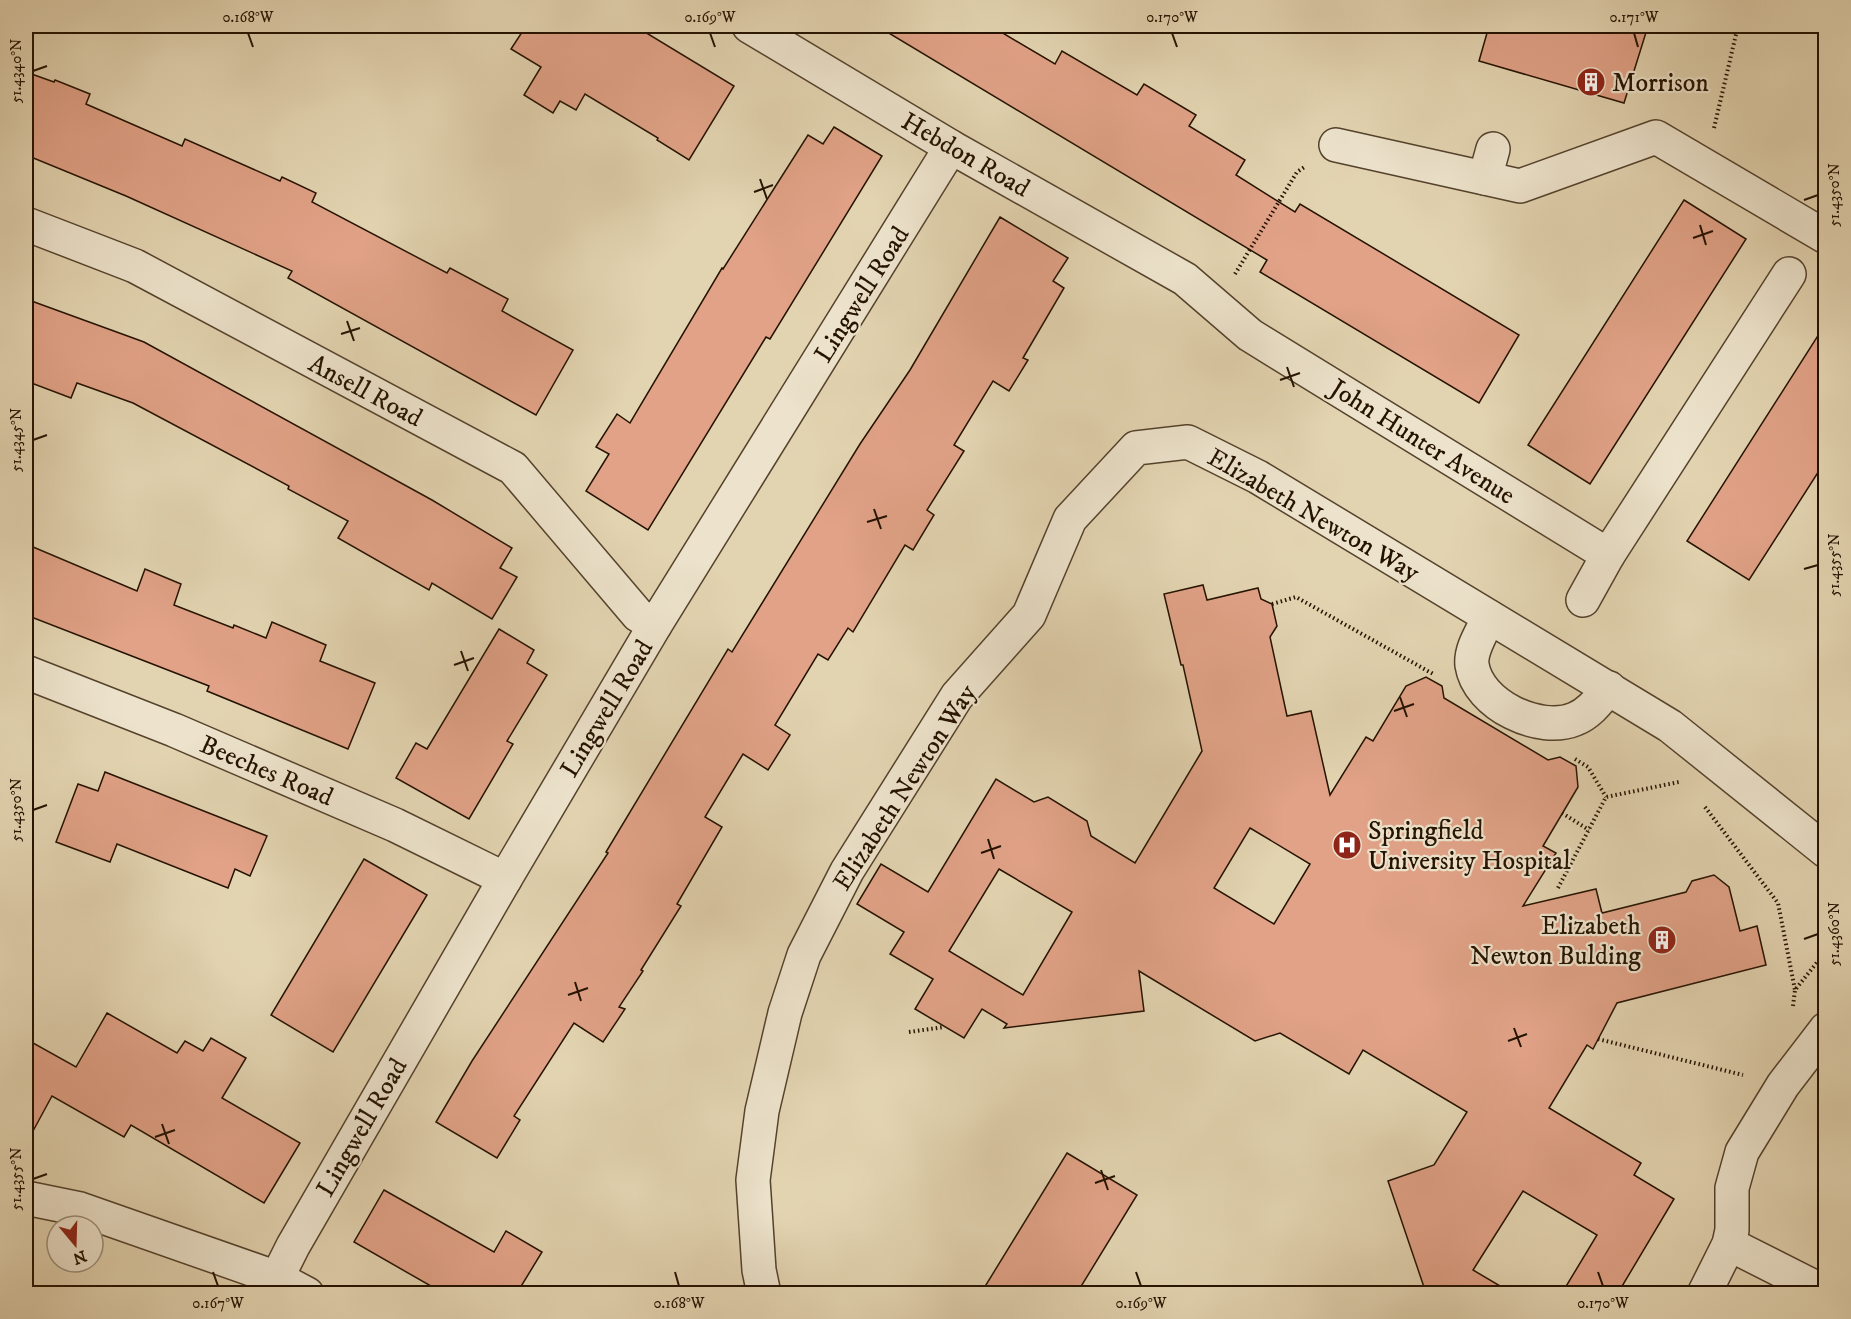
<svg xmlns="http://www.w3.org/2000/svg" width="1851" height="1319" viewBox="0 0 1851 1319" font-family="'IM FELL DW Pica',serif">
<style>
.building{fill:#e1a287;stroke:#241200;stroke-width:1.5;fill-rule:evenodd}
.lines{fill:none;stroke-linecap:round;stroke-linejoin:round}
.minor-casing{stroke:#54422c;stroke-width:36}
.path{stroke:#241200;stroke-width:4;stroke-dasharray:1.5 3;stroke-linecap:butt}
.minor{stroke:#ede3cc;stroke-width:33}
.ticks{fill:none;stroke:#241200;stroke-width:2}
.labels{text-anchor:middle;stroke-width:4.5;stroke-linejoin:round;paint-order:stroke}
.poi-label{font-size:26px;fill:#241200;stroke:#ede3cc;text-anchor:start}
.street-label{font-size:26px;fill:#241200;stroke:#ede3cc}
.neatline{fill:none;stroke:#241200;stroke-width:2}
.ticks-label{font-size:15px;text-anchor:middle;fill:#241200}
</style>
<rect width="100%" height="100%" fill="#e3d4b1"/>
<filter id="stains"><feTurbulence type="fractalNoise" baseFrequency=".00333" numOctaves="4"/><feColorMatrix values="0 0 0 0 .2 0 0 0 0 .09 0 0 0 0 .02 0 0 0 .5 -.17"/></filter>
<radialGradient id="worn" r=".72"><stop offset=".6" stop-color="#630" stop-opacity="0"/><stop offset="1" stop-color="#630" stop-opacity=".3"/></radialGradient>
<g class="building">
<polygon points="526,26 635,26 734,86 689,160 657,140 658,138 585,94 576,110 560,101 553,113 524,95 541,67 511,49"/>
<polygon points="877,26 991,26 1055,64 1062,51 1137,95 1144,84 1196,115 1189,126 1245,160 1236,175 1295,212 1300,204 1519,335 1479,403 1260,272 1267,260"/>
<polygon points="1489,26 1648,26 1624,103 1479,61"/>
<polygon points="26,72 54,82 55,80 90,94 86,104 182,146 185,139 280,181 282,177 316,193 312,202 447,273 450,268 508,299 502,311 573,350 536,415 288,278 292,271 126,196 26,155"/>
<polygon points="834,127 882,156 770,339 766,337 648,530 586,491 609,454 596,447 617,414 630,423 722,268 723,269 808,135 823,144"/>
<polygon points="1684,200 1746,239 1590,484 1528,445"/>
<polygon points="1000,217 1068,258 1053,281 1064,288 1023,358 1028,360 1009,391 993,381 954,445 964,451 927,510 934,515 913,550 905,545 853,632 848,628 828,660 818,654 775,725 790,735 768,770 743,754 705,817 722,827 677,904 681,906 641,970 643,971 619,1007 625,1009 603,1042 574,1023 514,1116 520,1120 497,1158 436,1122 472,1061 608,853 606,852 728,649 732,652 860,444 910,370"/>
<polygon points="26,299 144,342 432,500 512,548 500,568 517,577 492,619 432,583 429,590 338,538 348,521 288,489 289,486 133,403 77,383 71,398 26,381"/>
<polygon points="1826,323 1826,460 1749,580 1687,541"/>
<polygon points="26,544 137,591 145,569 181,584 174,605 233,628 234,625 266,638 272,622 326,645 320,661 375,683 348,749 207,691 209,686 26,615"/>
<path d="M1203,585L1207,600L1258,588L1261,599L1272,604L1277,626L1270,637L1287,716L1311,711L1330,795L1366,737L1373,741L1406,686L1426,677L1442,686L1444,698L1548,760L1560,757L1576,766L1578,787L1543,846L1556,853L1523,906L1596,889L1602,913L1686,892L1692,881L1714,875L1729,887L1740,931L1757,926L1766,965L1617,1003L1593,1049L1587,1045L1549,1108L1641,1163L1634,1175L1674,1199L1618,1293H1562L1597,1235L1523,1191L1473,1270L1512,1293H1426L1388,1181L1434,1165L1467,1112L1363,1050L1349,1074L1280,1033L1255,1041L1139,971L1144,1011L1004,1028L1007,1024L982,1009L964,1038L915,1009L933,979L890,954L904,932L857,904L881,864L928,892L996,779L1034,802L1048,797L1087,821L1091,836L1135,863L1202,751L1183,665H1181L1164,594ZM1250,828L1310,864L1274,924L1214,888ZM999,869L1072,912L1023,995L949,951Z"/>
<polygon points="499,629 534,650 527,663 547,675 507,741 513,744 469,819 396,778 416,743 427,749"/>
<polygon points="105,772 267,836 250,876 235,869 228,888 117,844 110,862 56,842 78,784 98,791"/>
<polygon points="364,859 427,895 333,1052 271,1015"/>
<polygon points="107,1013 177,1053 185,1041 203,1051 211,1038 246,1058 222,1098 300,1143 264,1203 131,1125 124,1137 52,1096 26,1144 26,1039 76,1067"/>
<polygon points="1067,1153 1137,1195 1077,1293 981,1293"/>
<polygon points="384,1190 494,1252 506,1231 542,1252 517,1293 443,1293 354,1242"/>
</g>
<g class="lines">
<g class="minor-casing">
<g id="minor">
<polyline points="749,26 951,147 1185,279 1250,335 1608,555"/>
<polyline points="1336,145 1520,186 1656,137 1826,237"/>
<polyline points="1485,178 1493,149"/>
<polyline points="26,224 135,266 513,468 638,615 655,625"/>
<polyline points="1583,600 1608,555 1789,274"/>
<path d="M1489,617C1483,631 1470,649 1472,665C1478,705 1540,734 1575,719C1590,713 1599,700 1609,688"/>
<polyline points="26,672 174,730 395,825 505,879"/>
<polyline points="26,1198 80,1209 277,1278 307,1294"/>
<polyline points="1729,1244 1826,1293"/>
<polyline points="277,1278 293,1246 505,879 655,625 951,147"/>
<polyline points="764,1294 759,1270 753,1180 762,1111 785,1013 804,955 847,871 957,696 1029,615 1070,519 1136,448 1188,442 1258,477 1670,726 1826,851"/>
<polyline points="1704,1294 1729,1244 1732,1230 1732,1188 1742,1152 1783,1085 1826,1029"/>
</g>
</g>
<g class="path">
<polyline points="1714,128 1738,26"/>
<polyline points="1235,274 1297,172 1306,166"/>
<polyline points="1272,604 1296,597 1435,675"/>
<polyline points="1575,759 1588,767 1606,797"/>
<polyline points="1705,807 1778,903 1795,990"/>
<polyline points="1562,813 1589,830"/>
<polyline points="1558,888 1606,797 1679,782"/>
<polyline points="1793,1006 1795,990 1826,951"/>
<polyline points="909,1032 944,1027"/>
<polyline points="1598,1039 1743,1075"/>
</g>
<use href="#minor" class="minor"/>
</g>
<path class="ticks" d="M248,33L253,47M710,33L715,47M1172,33L1177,47M1634,33L1638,47M33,71L47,66M760,179L767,199M754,192L773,185M1804,200L1818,195M1700,225L1706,245M1693,238L1713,231M347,321L354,341M341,334L360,328M1287,367L1294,387M1280,380L1300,373M33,440L47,435M874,509L881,529M867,522L887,516M1804,569L1818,565M461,651L468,671M454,665L474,658M1400,697L1407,717M1394,711L1414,704M33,810L47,805M988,839L994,859M981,853L1001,846M1804,939L1818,934M575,982L581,1001M568,995L588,988M1514,1028L1521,1047M1508,1041L1527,1034M162,1124L169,1144M155,1137L175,1130M1101,1170L1108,1190M33,1179L47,1174M1095,1183L1115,1176M213,1272L218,1286M675,1272L679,1286M1136,1272L1141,1286M1598,1272L1603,1286"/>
<defs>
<g id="building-disc" transform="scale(1.5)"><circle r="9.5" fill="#8f2418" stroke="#ede3cc"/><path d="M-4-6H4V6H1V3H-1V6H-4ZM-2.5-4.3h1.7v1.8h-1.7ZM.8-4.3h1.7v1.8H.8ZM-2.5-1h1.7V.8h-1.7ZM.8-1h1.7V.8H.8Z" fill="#fff"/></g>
<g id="hospital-disc" transform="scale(1.5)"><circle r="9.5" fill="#8f2418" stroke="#ede3cc"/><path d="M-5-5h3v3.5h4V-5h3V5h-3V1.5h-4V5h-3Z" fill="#fff"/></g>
</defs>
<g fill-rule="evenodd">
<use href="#building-disc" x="1591" y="82"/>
<use href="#hospital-disc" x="1347" y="845"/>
<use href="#building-disc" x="1662" y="940"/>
</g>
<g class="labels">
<g class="poi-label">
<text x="1612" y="91">Morrison</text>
<text x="1368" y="839">Springfield<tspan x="1368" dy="30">University Hospital</tspan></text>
<text x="1641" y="934" text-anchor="end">Elizabeth<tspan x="1641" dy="30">Newton Bulding</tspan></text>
</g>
<g class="street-label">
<text transform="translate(966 154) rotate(30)" y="9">Hebdon Road</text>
<text transform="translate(861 294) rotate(-58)" y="9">Lingwell Road</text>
<text transform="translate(366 390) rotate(28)" y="9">Ansell Road</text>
<text transform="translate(1423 441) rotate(32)" y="9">John Hunter Avenue</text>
<text transform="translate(1314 514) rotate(30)" y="9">Elizabeth Newton Way</text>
<text transform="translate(606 708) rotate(-59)" y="9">Lingwell Road</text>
<text transform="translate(267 770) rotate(23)" y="9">Beeches Road</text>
<text transform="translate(904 787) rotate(-57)" y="9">Elizabeth Newton Way</text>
<text transform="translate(361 1127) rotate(-60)" y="9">Lingwell Road</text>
</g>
</g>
<rect width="1851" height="1319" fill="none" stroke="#e3d4b1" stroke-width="66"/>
<g transform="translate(75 1244) rotate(161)"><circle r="28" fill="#ede3cc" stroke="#9d8f7a" stroke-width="1.5"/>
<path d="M0-4.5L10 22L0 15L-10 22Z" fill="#8f2418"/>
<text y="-9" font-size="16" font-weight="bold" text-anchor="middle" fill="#241200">N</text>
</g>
<rect x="33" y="33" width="1785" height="1253" class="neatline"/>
<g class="ticks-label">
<text x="248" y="22">0.168°W</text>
<text x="710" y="22">0.169°W</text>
<text x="1172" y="22">0.170°W</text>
<text x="1634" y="22">0.171°W</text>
<text transform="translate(16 71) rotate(-90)" y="5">51.4340°N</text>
<text transform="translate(1834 195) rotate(-90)" y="5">51.4350°N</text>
<text transform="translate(16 440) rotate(-90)" y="5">51.4345°N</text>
<text transform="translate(1834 565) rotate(-90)" y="5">51.4355°N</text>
<text transform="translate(16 810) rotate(-90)" y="5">51.4350°N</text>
<text transform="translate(1834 934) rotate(-90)" y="5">51.4360°N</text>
<text transform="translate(16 1179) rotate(-90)" y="5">51.4355°N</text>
<text x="218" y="1308">0.167°W</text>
<text x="679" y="1308">0.168°W</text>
<text x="1141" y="1308">0.169°W</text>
<text x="1603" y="1308">0.170°W</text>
</g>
<rect width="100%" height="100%" filter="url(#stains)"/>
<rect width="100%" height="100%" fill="url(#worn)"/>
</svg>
